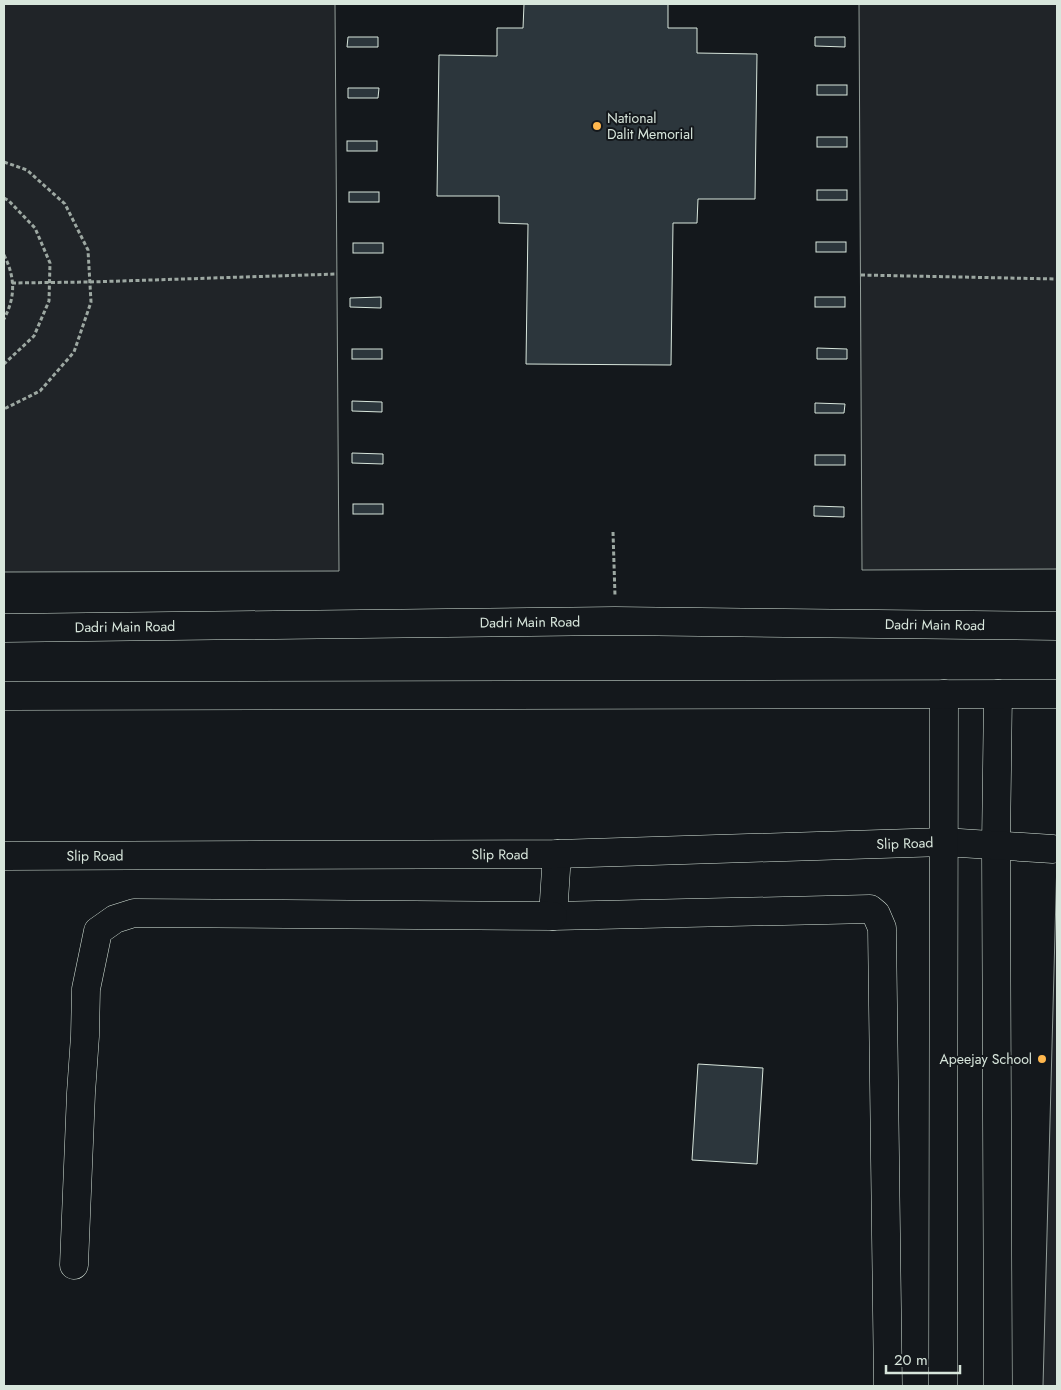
<svg xmlns="http://www.w3.org/2000/svg" width="1061" height="1390" viewBox="0 0 1061 1390" font-family="Jost,sans-serif">
<style>
.green{fill:#202428;stroke:#939e99}
.building{fill:#2c363c;stroke:#d8e6dc}
.lines{fill:none;stroke-linecap:round;stroke-linejoin:round}
.minor-casing{stroke:#d8e6dc;stroke-width:29}
.highway-casing{stroke:#d8e6dc;stroke-width:29}
.path{stroke:#9da8a2;stroke-width:3;stroke-dasharray:4 2.5;stroke-linecap:butt}
.minor{stroke:#14181c;stroke-width:28}
.highway{stroke:#14181c;stroke-width:28}
.poi-dot{fill:#ffb74d;stroke:#14181c;stroke-width:2}
.labels{text-anchor:middle;stroke-width:4;stroke-linejoin:round;paint-order:stroke}
.poi-label{font-size:14px;fill:#d8e6dc;stroke:#14181c;text-anchor:start}
.street-label{font-size:14px;fill:#d8e6dc;stroke:#14181c}
</style>
<rect width="100%" height="100%" fill="#14181c"/>
<g class="green">
<polygon points="4,4 335,4 339,571 4,572"/>
<polygon points="859,4 1057,4 1057,569 862,570"/>
<polygon points="1057,858 1057,1386 1043,1386"/>
</g>
<g class="building">
<polygon points="524,4 668,4 668,28 697,28 697,53 757,54 755,199 698,199 697,223 673,223 671,365 526,364 528,224 499,223 499,196 437,196 439,55 497,56 497,28 523,28"/>
<polygon points="348,37 378,37 378,47 347,47"/>
<polygon points="815,37 845,37 845,47 815,46"/>
<rect x="817" y="85" width="30" height="10"/>
<polygon points="348,88 379,88 378,98 348,98"/>
<rect x="817" y="137" width="30" height="10"/>
<rect x="347" y="141" width="30" height="10"/>
<rect x="817" y="190" width="30" height="10"/>
<rect x="349" y="192" width="30" height="10"/>
<rect x="816" y="242" width="30" height="10"/>
<rect x="353" y="243" width="30" height="10"/>
<polygon points="381,297 381,308 350,307 350,298"/>
<rect x="815" y="297" width="30" height="10"/>
<polygon points="817,348 847,349 847,359 817,359"/>
<rect x="352" y="349" width="30" height="10"/>
<polygon points="352,401 382,402 382,412 352,411"/>
<polygon points="815,403 845,404 844,413 815,413"/>
<polygon points="352,453 383,454 383,464 352,463"/>
<rect x="815" y="455" width="30" height="10"/>
<rect x="353" y="504" width="30" height="10"/>
<polygon points="814,506 844,507 844,517 814,516"/>
<polygon points="698,1064 763,1068 757,1164 692,1160"/>
</g>
<g class="lines">
<g class="minor-casing">
<g id="minor">
<polyline points="998,694 996,845 998,1386"/>
<polyline points="557,854 553,916 870,909 876,914 882,928 888,1386"/>
<path id="s1" d="M4,856L557,854L944,842L1053,849"/>
<polyline points="74,1265 81,1093 85,1036 86,989 98,931 115,919 134,913 553,916"/>
<polyline points="943,1386 944,694"/>
</g>
</g>
<g class="highway-casing">
<g id="highway">
<path id="s2" d="M4,628L615,621L1057,626"/>
<polyline points="4,696 1057,694"/>
</g>
</g>
<g class="path">
<polyline points="4,162 27,170 65,204 88,250 91,302 74,352 40,391 4,409"/>
<polyline points="4,198 9,201 35,228 50,263 49,301 34,336 4,364"/>
<path d="M4,255C15,277 16,296 4,319"/>
<polyline points="861,275 1057,279"/>
<polyline points="12,283 90,282 337,274"/>
<polyline points="613,532 615,596"/>
</g>
<use href="#minor" class="minor"/>
<use href="#highway" class="highway"/>
</g>
<g class="poi-dot">
<circle cx="597" cy="126" r="5"/>
<circle cx="1042" cy="1059" r="5"/>
</g>
<g class="labels">
<g class="poi-label">
<text x="607" y="123">National<tspan x="607" dy="16">Dalit Memorial</tspan></text>
<text x="1032" y="1064" text-anchor="end">Apeejay School</text>
</g>
<g class="street-label">
<text dy="5" stroke="none"><textPath href="#s2" startOffset="526">Dadri Main Road</textPath></text>
<text dy="5" stroke="none"><textPath href="#s2" startOffset="931">Dadri Main Road</textPath></text>
<text dy="5" stroke="none"><textPath href="#s2" startOffset="121">Dadri Main Road</textPath></text>
<text dy="5" stroke="none"><textPath href="#s1" startOffset="901">Slip Road</textPath></text>
<text dy="5" stroke="none"><textPath href="#s1" startOffset="496">Slip Road</textPath></text>
<text dy="5" stroke="none"><textPath href="#s1" startOffset="91">Slip Road</textPath></text>
</g>
</g>
<rect width="1061" height="1390" fill="none" stroke="#d8e6dc" stroke-width="10"/>
<path d="M886 1365v8h74v-8" fill="none" stroke="#d8e6dc" stroke-width="2.5"/>
<text x="894" y="1365" font-size="15" fill="#d8e6dc" stroke="#14181c" stroke-width="4" paint-order="stroke">20 m</text>
</svg>
